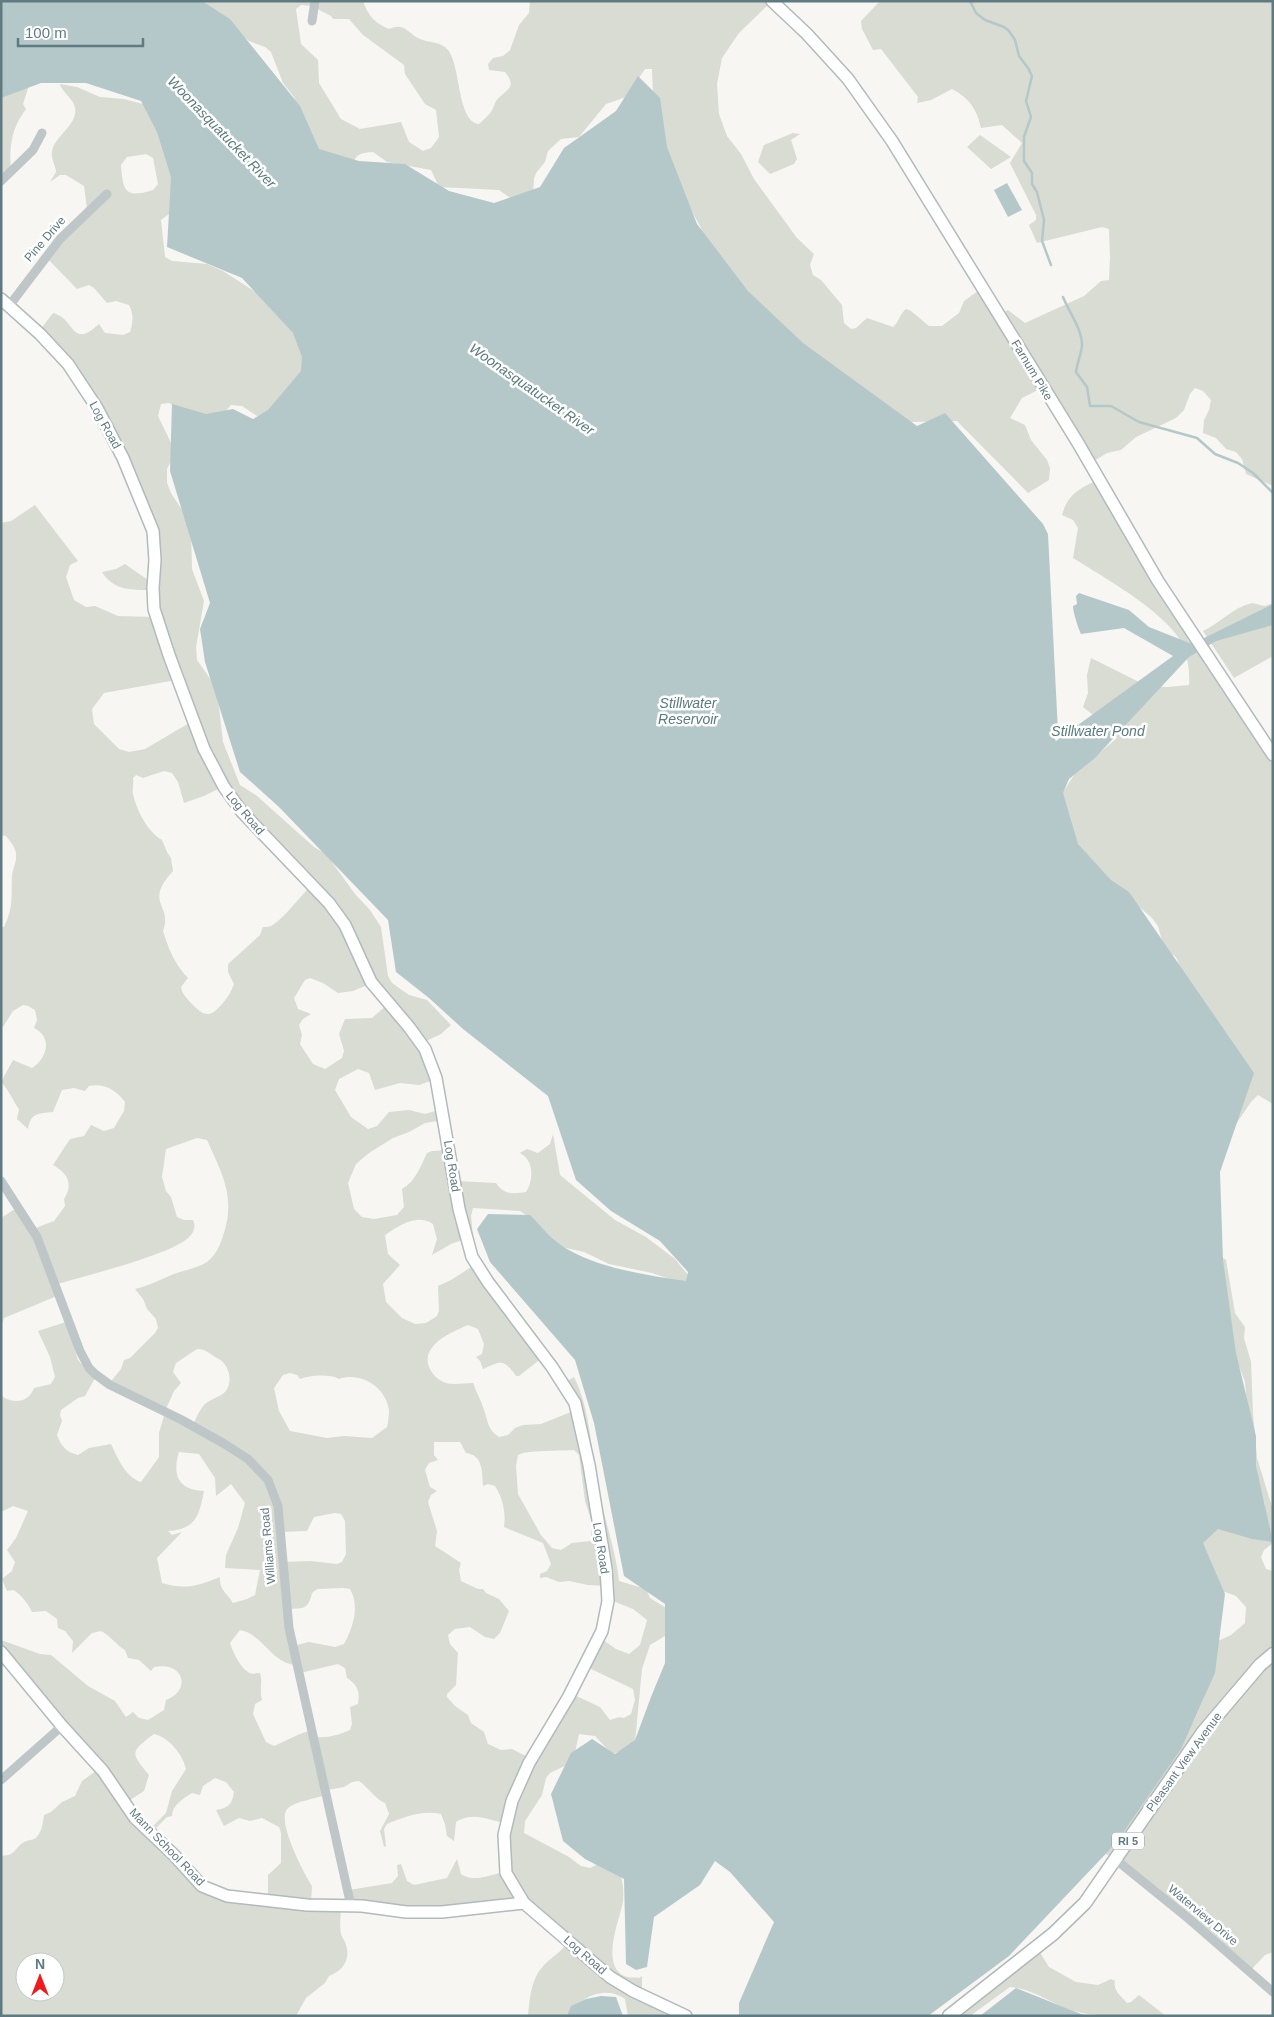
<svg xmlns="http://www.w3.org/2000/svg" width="1274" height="2017" viewBox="0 0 1274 2017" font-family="Helvetica,sans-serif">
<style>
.green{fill:#d8dcd2;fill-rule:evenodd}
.water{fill:#b5c8c9}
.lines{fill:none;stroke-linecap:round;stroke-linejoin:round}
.stream{stroke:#b5c8c9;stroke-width:2.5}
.secondary-casing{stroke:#b1babd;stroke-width:14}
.primary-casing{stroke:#b0b8ba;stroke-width:15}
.street{stroke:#bfc6c8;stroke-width:9}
.secondary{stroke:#fff;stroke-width:11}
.primary{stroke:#fff;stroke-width:12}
.labels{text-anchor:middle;stroke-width:5;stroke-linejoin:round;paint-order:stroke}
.shield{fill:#fff;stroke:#8fa2a6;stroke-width:1}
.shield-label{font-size:11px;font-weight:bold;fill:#5f7a80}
.street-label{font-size:12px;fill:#5f7a80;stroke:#fff}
.water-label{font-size:14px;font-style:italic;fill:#5a7b7c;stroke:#fff}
</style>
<rect width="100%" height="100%" fill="#f7f6f3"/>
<g class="green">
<path d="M201,1H363C368,16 375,23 389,29C405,22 407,33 420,39C429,43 440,41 448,50C461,66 457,122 479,124C483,120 487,117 491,112C493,109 494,105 496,101C504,90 519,89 505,72L489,70L488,64L493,58L503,56L510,50L519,25L529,13L530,1H768L770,3L739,33L722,58L717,84L719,114L727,136L741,154L754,179L797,238L814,254L810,265L813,275L821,280L842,305L844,323L851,329L856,328L867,318L893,327C899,322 899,315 906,309L911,311L929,326H942L959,313L964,301L978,291L1038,390L1022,398L1010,418L1025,425L1031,440L1047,460L1050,468L1049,480L1028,493L957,421L905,422L792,342L703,239L701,228L655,143L652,69H645L626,97L606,104L579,137L561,139L548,151L545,162L536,173L534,179L533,194L514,201L499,190L439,187L431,170L387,162L373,152C361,153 357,153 352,165L306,146L299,111L294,97L283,83L271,52L265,47L249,41ZM301,5L312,6L331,16L333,19H349L363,35L404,65L405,74L425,104L436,110L439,137L431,148L423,151L409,142L401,122L360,129L341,119L319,83L318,60L301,44L296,9Z"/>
<path d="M880,1H1273V486L1246,474L1242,459L1236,452L1226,449L1216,438L1203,433L1204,420L1209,410L1211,400L1203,391L1195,388L1190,394L1184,410L1176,418L1136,437L1121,450L1107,453L1089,464L999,315L1008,310L1025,323L1084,296L1101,281L1109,280L1110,257L1109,229L1102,227L1037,243L1029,225L1036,220V215L1010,163L1022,143L1002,125L981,128C977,109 969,98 952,89L931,100L917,103L918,97L881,49L873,50L862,29L861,21Z"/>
<path d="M31,79L23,104L26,109C11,129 9,147 11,171L1,181V90Z"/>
<path d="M60,84L77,87L100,97L124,99L143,104L174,143L169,214L161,220L165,257L172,261L207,264L223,271L271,302L311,358L271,413L257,416L242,406L231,405L225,412L195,417L169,403L161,404L158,416L173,447L172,459L167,469V483L171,493L186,516L191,527L192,569L204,601L196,647L197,660L211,680L218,699L223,742L240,785L257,796L314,847L326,854L355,894L370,910L381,927L388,976L392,983L409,995L427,1000L451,1025L441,1034L422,1043L436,1079L419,1085L400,1083L375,1090L369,1073L358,1069L339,1079L335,1090L351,1117L368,1129L377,1126L389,1112L409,1110L425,1114L442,1109L444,1120L425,1123L409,1132L393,1138L369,1153L356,1164L348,1183L354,1209L362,1217L374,1219L397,1215L404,1207L402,1189C416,1181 420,1167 427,1153L432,1151L450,1150L456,1181L496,1183C504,1195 513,1194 526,1192C534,1180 534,1160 520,1153L527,1149L538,1153L550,1144L553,1134L560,1175L615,1220L646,1237L675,1259L692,1280L691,1286L652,1273L609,1264L584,1252L562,1247L537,1223L520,1211L473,1208L471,1216L473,1236L451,1244L432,1255L437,1239L433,1224C416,1213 399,1226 385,1235L388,1254L400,1265L383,1284L386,1302L402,1318L415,1324L426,1323L437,1316L439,1311L438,1286L451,1280L476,1264L543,1357L519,1376H516C503,1358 501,1361 483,1369L480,1361L476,1357L482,1354L484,1344L478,1329L468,1325C455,1331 439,1337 431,1349C422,1362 432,1378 446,1383C453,1385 465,1383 473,1383C476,1392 481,1400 484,1410C488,1422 488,1430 499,1437L508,1435L515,1428L523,1425L541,1424L576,1410L564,1383L574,1377C591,1410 591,1455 599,1492C605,1522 616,1551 619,1581L646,1589L650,1598L671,1611L665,1636L650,1645L642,1669L635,1742L628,1749L612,1754L595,1736L579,1734L573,1762L550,1773L546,1778L542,1795L525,1821L524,1833L569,1857L581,1866L590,1868L598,1864L620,1873C623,1883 624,1891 623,1901C620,1920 600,1963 624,1976C628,1978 635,1977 639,1978L642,1976V1994L663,2003L664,2013L663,2016H628L625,1999C606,1985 580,1996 568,2016H528C530,1997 531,1978 545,1964C553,1956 562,1951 569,1942L523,1902L448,1910L351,1904L349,1890L392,1883L398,1876L397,1865L401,1864L407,1881L414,1885L447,1878L457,1859L461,1874C474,1883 491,1875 506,1871L505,1823C488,1820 473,1811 456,1822L454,1841L447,1836L445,1824L441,1814C421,1810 405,1817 387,1824L384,1829L386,1846L384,1847L380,1831L389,1814L385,1803C375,1799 368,1787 359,1781L352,1782L344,1787L327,1790L325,1795C314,1799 297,1801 288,1808C275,1819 304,1874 312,1886L311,1903L341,1905C341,1914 339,1925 341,1934C342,1937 345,1941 346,1945C351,1960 342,1971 329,1976L325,1983L306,1998L296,2016H1V1855C14,1858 15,1847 24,1842C28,1840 33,1840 36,1838C42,1832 43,1822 44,1815L51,1812L62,1802L75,1796L82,1781L100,1768L7,1667L1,1666V1640L40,1654L51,1655L88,1686L115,1701L126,1717L133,1712L139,1718L148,1720L164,1710L166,1700C192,1690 184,1661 154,1667L151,1671L139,1660L128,1658L125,1650C116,1645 111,1636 101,1631L92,1633L72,1653L73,1641L65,1631L58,1628L57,1619L46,1611L32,1612C29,1605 20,1593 13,1590L7,1591L2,1579L12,1571L15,1562L7,1550L16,1538L28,1511L13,1506L1,1512V1391L3,1397C15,1404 29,1402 34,1388L51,1384L55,1377L50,1357L38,1331L66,1322L78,1360L95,1378L85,1396L78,1398L61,1410L60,1415L62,1421L57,1435C61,1446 66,1452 78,1455L89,1448L111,1444C118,1458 125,1477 141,1482L159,1457V1433L165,1412L193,1425C196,1418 200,1409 205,1404C211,1399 220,1397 225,1392C234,1382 229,1363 217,1358C210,1354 206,1349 197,1349L176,1363L173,1372L181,1383L174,1391L166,1409L108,1385L121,1369L124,1360L130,1358L155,1333L158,1328L156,1319L147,1309L143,1299L135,1289C149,1286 161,1279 174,1274C184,1270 198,1268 207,1262C215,1256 220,1246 223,1236C236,1197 223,1176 207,1140L197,1138L166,1149L162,1177L166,1191L171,1197L177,1217L184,1220H193C196,1227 194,1232 189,1237C172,1255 83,1276 55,1285L57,1296L4,1318L1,1327V1218L18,1207L33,1229L54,1221L65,1206L64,1199C74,1183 67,1173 53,1165L70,1139L84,1136L91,1125L104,1131L114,1128L124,1111L125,1102C116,1090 104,1083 89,1086L85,1091L74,1088L62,1090L53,1112C38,1114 31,1112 28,1129L17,1119L19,1109C11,1098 11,1093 1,1082L13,1060L32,1068C47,1059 53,1037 34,1028L37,1020L35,1010L28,1006L23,1005L13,1011L1,1030V927H4C14,906 11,897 12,876C13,868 17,862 16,853C15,847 10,841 6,836L1,835V523L11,521L35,505L78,561L70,565L66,577L74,600L86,607L95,606L118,616L154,617L152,590C132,590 114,591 102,572L116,569L125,564L151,582L152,537L121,457L63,363L37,334L53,313C76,319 71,350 99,324L105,333L123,335L130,332C133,322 134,315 129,305L116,301L107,303L94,288L89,285L77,289L45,256L87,209L84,186L66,175H60L50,182L56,172C56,168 54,165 53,161C46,141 72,131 75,114C78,100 62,94 60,84ZM146,154L153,158L158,184L153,190C125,199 123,191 121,165L127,157ZM176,680L191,722L145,749L129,752L119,749L94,724L92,709L104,693ZM164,771L172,773L178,782L184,803L204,796L220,788L238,813L265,845L311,886C299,897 284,919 271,926C270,927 264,927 263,927L260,935L228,964V972L234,984C231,992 228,997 222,1004C209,1019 204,1016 191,1003C186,997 182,994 181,987L188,978C174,963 169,950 163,931C173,904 143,904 173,871L171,858L167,852L162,840C147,831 137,811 133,794C132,788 134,784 133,778L136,775L143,778ZM310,978L323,983L338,993L353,991L372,983L388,1004L372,1018L345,1019L339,1034L344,1051L342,1058L325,1069L313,1064L300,1044L302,1035L299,1025L303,1019L311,1014L298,1009L294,998L305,980ZM290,1373L297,1375L300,1379C310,1375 330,1374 339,1379C361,1371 387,1388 389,1411C389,1416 388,1422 387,1427L372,1438L344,1436L327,1438L290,1431L279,1411L274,1388L283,1375ZM434,1442H460L466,1453C483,1455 482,1471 483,1486L488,1484L495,1486C503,1498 506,1514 504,1527L543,1543L551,1564L547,1571L540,1574V1578L546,1577L559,1582L569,1581L588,1585L607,1586L608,1599L633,1609L647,1620L640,1645L629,1654L616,1649L599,1637L587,1667L633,1689L635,1700L631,1714L624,1718L619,1717L610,1720L600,1707L570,1693L530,1758L512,1749L501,1750L488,1744L484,1732L471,1723L468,1715L455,1706L447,1697V1694L456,1685L458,1653L450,1644L448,1635L455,1629L470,1627L485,1637L494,1639L500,1633L509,1611L499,1599L486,1593L483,1589H478L461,1581L459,1570L461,1563L435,1546L437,1531L428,1502L431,1495L437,1491L430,1487L425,1470L429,1463L438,1460L434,1455ZM574,1450L579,1455L585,1501L592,1523L591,1541L572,1543L561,1550L552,1548L541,1535L518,1494L516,1466L518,1455C524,1450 563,1451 574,1450ZM179,1452L199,1454L215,1478L216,1496L231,1484L245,1503L238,1528L226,1555L225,1568L260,1570L255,1595L247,1599L233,1603C228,1594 219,1590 220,1577C198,1586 185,1590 162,1583L157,1558L182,1532L172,1535L168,1531C196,1529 199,1516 204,1491C178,1490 172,1475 179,1452ZM335,1513L341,1514L345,1521L346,1554L342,1562L337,1564L310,1561L283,1562L280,1532L307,1531L314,1517ZM343,1588L350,1589C360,1606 353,1628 344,1644L335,1647L309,1642L293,1646L285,1609C302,1608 308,1611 312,1593L317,1589ZM240,1630C263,1634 271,1663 296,1665L300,1673L338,1664L345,1668L347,1678C358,1685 360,1692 358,1704L350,1707L352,1724L350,1730C338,1735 329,1738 316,1737L313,1730C299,1733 288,1740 274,1746L266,1742L253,1714L255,1704L262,1700C259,1690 263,1682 260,1673C256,1673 251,1675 248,1672C239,1666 233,1652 230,1643ZM154,1734C169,1737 183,1755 186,1769L172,1791L166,1813L149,1830L127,1802L144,1791L149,1775C130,1752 130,1752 154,1734ZM215,1778L226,1782L234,1792C232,1805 228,1808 216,1810L224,1826L239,1818L250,1821L262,1818L279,1827L281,1833V1863L268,1875V1899L228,1896L201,1884L152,1832L167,1817L172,1816C172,1805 183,1799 192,1793L200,1795L203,1786ZM25,1962H55V1992H25Z"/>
<polygon points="793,133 800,134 791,140 797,159 794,164 770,174 758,162 764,145"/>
<polygon points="980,135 1011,157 991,169 967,147"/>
<path d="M1097,480L1273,754V1104L1258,1095L1251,1102L1236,1124L1189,988L1176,957L1164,948L1158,926L1151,917L1125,895L1086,886L1060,794L1063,792L1074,775L1117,738L1108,727L1083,707L1088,693L1087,675L1091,658L1147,686L1168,687L1189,685C1190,673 1188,661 1185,650C1174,616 1103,577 1073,558L1078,528L1073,520L1062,515C1068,494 1079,489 1097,480Z"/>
<path d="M1252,603L1265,606L1273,603V656L1234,678L1203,631C1220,623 1232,608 1252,603Z"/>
<polygon points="1219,1255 1226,1260 1235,1313 1245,1327 1244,1338 1251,1362 1253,1413 1257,1458 1273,1510 1273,1543 1264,1550 1261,1557 1266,1569 1273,1571 1273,1952 1265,1955 1250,1971 1105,1853 1194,1720 1206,1693 1218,1641 1231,1635 1245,1623 1246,1607 1236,1596 1217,1589 1195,1544 1215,1529 1264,1524 1265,1505 1252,1460 1245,1382 1239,1366 1228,1352"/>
<path d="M1039,1951L1049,1967L1076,1982L1098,1985L1111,1979L1115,1981C1113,1991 1121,1996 1127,2003L1131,2002L1139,1995L1166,2016C1139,2016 1108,2017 1082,2013C1056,2008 1036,1989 1010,1987L970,2016H961L958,2012Z"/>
</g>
<g class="water">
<path d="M1,1H202L230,19L300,106L319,149L359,161L405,164L449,191L494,203L540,187L564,148L616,111L638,76L660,98L667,147L697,224L748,291L803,343L917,426L945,413L1043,524L1048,534L1058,732L1053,736L1056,741L1173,656L1124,628L1081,634C1078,628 1073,612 1073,606L1077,604L1076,596L1079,593L1129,610L1149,627L1192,644L1273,604V625L1216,641L1189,657L1095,758L1069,779L1063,793L1078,844L1111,880L1129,892L1254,1073L1220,1172L1223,1260L1236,1353L1256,1436V1466L1273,1542L1252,1539L1218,1529L1203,1543L1225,1594L1215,1673L1181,1749L1116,1843L1009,1956L928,2016H739V2003L774,1922L730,1872L715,1861L700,1885L654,1917L647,1967L636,1970L626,1964L624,1879L585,1859L563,1841L551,1794L571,1753L592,1739L615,1754L635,1740L651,1697L665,1663V1604L624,1576L594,1423L575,1360L490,1262L477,1229L488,1214L530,1215C541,1226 553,1241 567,1249C602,1269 646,1275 686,1281L688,1272L660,1241L611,1211L576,1180L548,1096L463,1029L429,998L396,972L388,920L279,807L240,772L205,662L200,629L210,603L170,471L172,404L206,414L233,409L253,419L268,410L301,371L302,357L293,333L242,278L167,247L171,177L157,132L141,101L86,83H41L1,98Z"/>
<polygon points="1007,183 1022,210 1008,217 994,190"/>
<polygon points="1016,1988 1081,2014 1090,2016 980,2016"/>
<polygon points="601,1996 616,1997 623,2016 567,2016 571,2006 586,1999"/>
</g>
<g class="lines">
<g class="stream">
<polyline points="970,1 976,13 985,20 1004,27 1009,31 1015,40 1019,56 1028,68 1032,76 1026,101 1031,117 1024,137 1024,161 1032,173 1032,184 1037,192 1044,220 1042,241 1051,265"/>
<path d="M1063,297C1069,312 1082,329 1082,345C1082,351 1077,364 1076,372L1087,387L1090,406H1111L1139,422L1197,438L1215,454L1238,463L1253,473L1273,493"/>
</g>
<g class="secondary-casing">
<g id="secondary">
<polyline points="772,1 807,34 848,79 892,141 1078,443 1158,581 1273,755"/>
<polyline points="1,299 40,334 68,364 97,408 123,458 153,531 155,560 153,588 154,609 169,655 204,749 224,787 242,812 329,903 345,925 371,982 409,1027 425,1049 436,1078 459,1209 472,1257 488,1282 552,1367 575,1403 589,1465 606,1569 608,1601 602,1631 569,1696 529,1763 512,1801 504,1835 506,1873 524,1903 610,1977 633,1991 686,2016"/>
<polyline points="1,1652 62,1726 103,1771 135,1818 174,1855 202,1886 227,1896 307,1905 362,1906 406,1912 442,1912 524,1903"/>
</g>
</g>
<g class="primary-casing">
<polyline id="primary" points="949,2016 1053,1934 1085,1903 1203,1732 1260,1665 1273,1654"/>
</g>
<g class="street">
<polyline points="312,21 315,1"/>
<polyline points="1,181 33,150 42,133"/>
<polyline points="9,306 60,239 107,194"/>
<polyline points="1,1181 37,1237 80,1351 89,1368 95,1374 110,1385 180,1419 223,1443 248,1459 268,1480 278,1506 289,1628 351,1906"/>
<polyline points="1,1780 62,1726"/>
<polyline points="1115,1859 1189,1919 1273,1992"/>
</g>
<use href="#secondary" class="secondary"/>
<use href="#primary" class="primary"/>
</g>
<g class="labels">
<rect class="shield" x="1112" y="1832.5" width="32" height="17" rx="4"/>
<g class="shield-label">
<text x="1128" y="1845">RI 5</text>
</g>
<g class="street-label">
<text transform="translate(45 239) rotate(-49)" y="4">Pine Drive</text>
<text transform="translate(1032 370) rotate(59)" y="4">Farnum Pike</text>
<text transform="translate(105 425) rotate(61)" y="4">Log Road</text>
<text transform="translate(245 813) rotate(50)" y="4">Log Road</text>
<text transform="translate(452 1166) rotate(81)" y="4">Log Road</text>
<text transform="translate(268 1546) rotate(-95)" y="4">Williams Road</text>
<text transform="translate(601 1548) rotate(81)" y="4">Log Road</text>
<text transform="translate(1184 1762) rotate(-54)" y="4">Pleasant View Avenue</text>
<text transform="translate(167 1847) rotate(46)" y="4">Mann School Road</text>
<text transform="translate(1203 1915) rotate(40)" y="4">Waterview Drive</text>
<text transform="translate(585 1955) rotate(41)" y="4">Log Road</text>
</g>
<g class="water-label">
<text transform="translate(222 132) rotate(46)" y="5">Woonasquatucket River</text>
<text transform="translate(532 389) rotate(35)" y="5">Woonasquatucket River</text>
<text x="688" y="708">Stillwater<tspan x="688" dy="16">Reservoir</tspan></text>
<text x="1098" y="736">Stillwater Pond</text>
</g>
</g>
<rect width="1274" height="2017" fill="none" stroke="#5f7a80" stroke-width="5"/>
<g transform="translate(40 1977)"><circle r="24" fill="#ffffff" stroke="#bfcacc"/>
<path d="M0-4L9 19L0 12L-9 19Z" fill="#f01a1c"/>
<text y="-8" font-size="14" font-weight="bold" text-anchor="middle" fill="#5f7a80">N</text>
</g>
<path d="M18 38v8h125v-8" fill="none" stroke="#5f7a80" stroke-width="2.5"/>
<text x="25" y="38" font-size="15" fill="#5f7a80" stroke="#ffffff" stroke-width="4" paint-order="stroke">100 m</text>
</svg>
